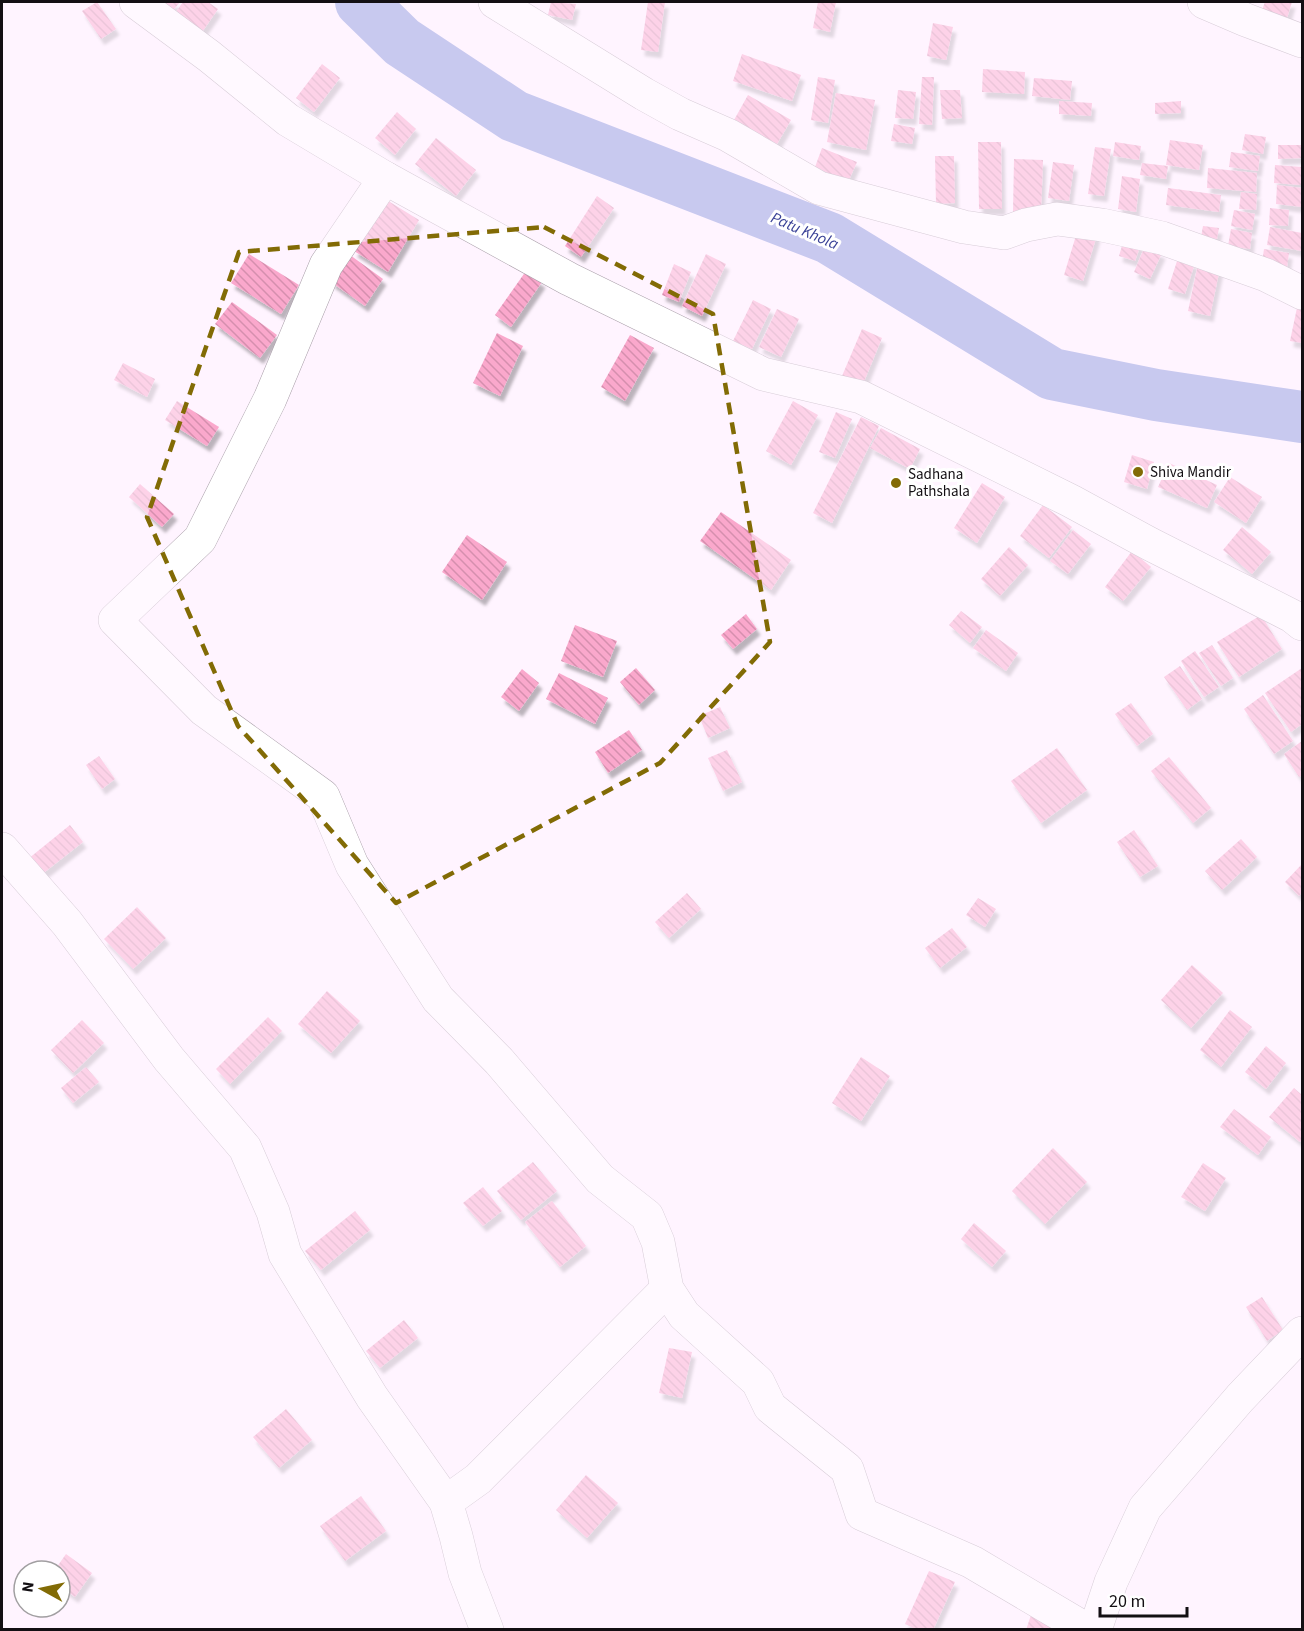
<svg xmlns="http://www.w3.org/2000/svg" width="1304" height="1631" viewBox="0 0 1304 1631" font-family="'Source Sans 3',sans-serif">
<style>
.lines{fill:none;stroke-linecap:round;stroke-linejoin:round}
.river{stroke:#8694dc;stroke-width:52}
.building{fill:url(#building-back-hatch);filter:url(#shadow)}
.street-casing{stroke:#a99fa9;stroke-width:34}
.street{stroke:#fff;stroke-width:33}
.marked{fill:none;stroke:#826b05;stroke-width:4.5;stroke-dasharray:12 8;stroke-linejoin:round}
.poi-dot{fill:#826b05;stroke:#fff;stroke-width:2}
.labels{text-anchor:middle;stroke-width:6;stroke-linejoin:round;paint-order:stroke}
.poi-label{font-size:15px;fill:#130f13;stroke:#fff;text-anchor:start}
.water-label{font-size:16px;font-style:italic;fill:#3a4297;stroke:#fff}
</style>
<defs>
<pattern id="building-back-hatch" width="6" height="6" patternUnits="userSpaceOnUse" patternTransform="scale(1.5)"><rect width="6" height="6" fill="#faa8cc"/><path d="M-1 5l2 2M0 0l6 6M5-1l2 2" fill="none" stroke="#d58fae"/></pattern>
<filter id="shadow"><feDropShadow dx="3.5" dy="6" stdDeviation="1.5" flood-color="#0004"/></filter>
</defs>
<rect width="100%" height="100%" fill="#fff4ff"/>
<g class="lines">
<polyline class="river" points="361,2 402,42 514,116 829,238 1052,374 1156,395 1302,417"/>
</g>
<g class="building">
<polygon points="97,2 116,29 101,39 82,11"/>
<polygon points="158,2 180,2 171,13"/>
<polygon points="183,2 208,2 218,9 200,35 173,16"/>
<polygon points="551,2 576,4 572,20 548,15"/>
<polygon points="648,2 665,2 658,52 641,50"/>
<polygon points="818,2 836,2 830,32 813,28"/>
<polygon points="1265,2 1292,2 1287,18 1262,10"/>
<polygon points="933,23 953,27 946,60 927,56"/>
<polygon points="742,54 801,75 792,101 733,81"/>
<polygon points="322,64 340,78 314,112 296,98"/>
<polygon points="983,69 1025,72 1024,94 982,92"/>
<polygon points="818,77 835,80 828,123 811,120"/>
<polygon points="922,77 934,77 932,125 919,124"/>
<polygon points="1034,78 1072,81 1070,100 1032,96"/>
<polygon points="898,90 916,92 913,119 895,118"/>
<polygon points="940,90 960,90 962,118 942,119"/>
<polygon points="836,93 875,100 866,150 827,142"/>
<polygon points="748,95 791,120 777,144 734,120"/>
<polygon points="1059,101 1092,103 1091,116 1059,114"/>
<polygon points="1181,101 1181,113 1155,114 1155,103"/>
<polygon points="397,112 416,129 395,155 375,138"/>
<polygon points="894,124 915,128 912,144 891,141"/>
<polygon points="1245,134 1266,137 1263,154 1242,150"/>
<polygon points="436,138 476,170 456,196 415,164"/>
<polygon points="1170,140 1203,145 1199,170 1166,165"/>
<polygon points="978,142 1001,142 1002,209 979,209"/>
<polygon points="1115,142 1141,146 1139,160 1113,156"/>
<polygon points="1278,145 1302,145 1302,158 1278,159"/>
<polygon points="1095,147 1111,149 1104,196 1088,194"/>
<polygon points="822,148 857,162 848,182 815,167"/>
<polygon points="1231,152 1260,156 1258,171 1229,167"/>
<polygon points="935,156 954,156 955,203 936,204"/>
<polygon points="1014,159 1043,160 1041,212 1013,212"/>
<polygon points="1053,162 1074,165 1069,201 1048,198"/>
<polygon points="1142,163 1168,166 1166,179 1140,175"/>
<polygon points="1275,165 1302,167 1301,185 1274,183"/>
<polygon points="1208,168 1257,173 1256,192 1207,188"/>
<polygon points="1122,176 1140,179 1136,212 1118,209"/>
<polygon points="1277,185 1302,188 1302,207 1276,204"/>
<polygon points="1168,188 1221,195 1219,212 1166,205"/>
<polygon points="1241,192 1257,194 1256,210 1239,209"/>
<polygon points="597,196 614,208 581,257 565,246"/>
<polygon points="385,199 419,220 388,272 354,251"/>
<polygon points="1270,208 1289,210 1288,226 1269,225"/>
<polygon points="1234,210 1255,214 1252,230 1231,226"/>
<polygon points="1203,226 1219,228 1217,239 1201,237"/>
<polygon points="1270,227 1302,233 1302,251 1267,245"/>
<polygon points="1078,229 1097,235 1083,281 1064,275"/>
<polygon points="1231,229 1252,233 1250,249 1228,246"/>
<polygon points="1124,239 1141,244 1135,261 1119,256"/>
<polygon points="1145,246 1162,253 1150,279 1134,272"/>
<polygon points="1264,249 1289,253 1287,267 1262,263"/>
<polygon points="249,254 299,285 281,314 231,283"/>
<polygon points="706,254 726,264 702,316 682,306"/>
<polygon points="350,255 383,279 365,306 331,282"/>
<polygon points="1178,258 1195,263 1185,294 1168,289"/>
<polygon points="674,264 691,272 679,302 662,295"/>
<polygon points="1198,264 1220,268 1210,316 1188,311"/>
<polygon points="526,271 542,282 511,327 495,315"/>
<polygon points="753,300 771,309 752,349 733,341"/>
<polygon points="232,302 277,335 260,358 215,324"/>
<polygon points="1298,303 1302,304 1302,343 1290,341"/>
<polygon points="777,309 799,319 781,357 759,347"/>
<polygon points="862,329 882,338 863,384 842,376"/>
<polygon points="497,333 523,346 500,396 473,383"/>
<polygon points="630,335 654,348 625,401 601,387"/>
<polygon points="123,363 155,379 147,397 114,380"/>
<polygon points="177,401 219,427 207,446 165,420"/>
<polygon points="793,401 818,415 791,465 766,451"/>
<polygon points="836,412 852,419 835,458 819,452"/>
<polygon points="861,417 879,426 832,523 813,513"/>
<polygon points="881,428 920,449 910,469 870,448"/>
<polygon points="1132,455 1154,462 1147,489 1124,482"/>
<polygon points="1169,463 1217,485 1207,508 1158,487"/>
<polygon points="1230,477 1262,497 1246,523 1214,502"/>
<polygon points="982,483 1005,497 977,543 954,528"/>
<polygon points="140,484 174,514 162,527 129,497"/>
<polygon points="1043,505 1072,527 1049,558 1020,536"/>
<polygon points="721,512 791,560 771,590 700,541"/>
<polygon points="1242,527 1271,552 1252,574 1223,550"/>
<polygon points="1073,530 1091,544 1068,574 1050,561"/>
<polygon points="467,535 507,562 482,600 442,572"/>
<polygon points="1009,547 1028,565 1000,596 981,579"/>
<polygon points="1132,551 1151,567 1123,601 1105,587"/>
<polygon points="961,611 982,627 970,643 949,625"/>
<polygon points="746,614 757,629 733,649 721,635"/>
<polygon points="1261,615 1282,649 1239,677 1217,642"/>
<polygon points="575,625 617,641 603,677 561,661"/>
<polygon points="986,630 1018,653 1006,671 973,648"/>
<polygon points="1212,645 1233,678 1221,686 1199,653"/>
<polygon points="1195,651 1219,687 1204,697 1181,661"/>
<polygon points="1180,666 1202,699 1187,710 1164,677"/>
<polygon points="636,668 655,690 639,705 620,682"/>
<polygon points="1302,668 1302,724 1291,732 1265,693"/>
<polygon points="522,669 539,683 519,711 501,697"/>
<polygon points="559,673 608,698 595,724 546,699"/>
<polygon points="1263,695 1293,741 1274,754 1244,709"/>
<polygon points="1131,703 1153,734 1137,746 1115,714"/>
<polygon points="720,707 730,728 708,738 699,716"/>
<polygon points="629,730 642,750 608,773 595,752"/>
<polygon points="1302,741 1302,775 1299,777 1284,754"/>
<polygon points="1057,748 1087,790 1041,823 1011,781"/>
<polygon points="727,750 742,782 723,791 708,758"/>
<polygon points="99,756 115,779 102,789 86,765"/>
<polygon points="1169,757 1211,808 1193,823 1151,771"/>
<polygon points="70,825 83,842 41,875 28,859"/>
<polygon points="1134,830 1158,866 1140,877 1117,842"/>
<polygon points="1241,839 1257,857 1222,890 1205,871"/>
<polygon points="1302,864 1302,892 1299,896 1285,882"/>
<polygon points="687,893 701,909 669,938 655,922"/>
<polygon points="978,898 996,909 985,927 966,915"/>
<polygon points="137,907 166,938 133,969 104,939"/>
<polygon points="952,928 967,947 940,968 925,948"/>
<polygon points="1192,965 1223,993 1191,1028 1161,1000"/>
<polygon points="327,991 360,1021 331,1053 298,1024"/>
<polygon points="1230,1010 1252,1027 1221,1067 1200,1050"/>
<polygon points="268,1017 282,1031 230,1084 216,1069"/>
<polygon points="82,1020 104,1043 73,1073 51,1050"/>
<polygon points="1266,1046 1286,1063 1266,1089 1245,1072"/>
<polygon points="861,1057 890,1076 861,1121 832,1103"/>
<polygon points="86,1067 99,1082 73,1103 61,1088"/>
<polygon points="1294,1088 1302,1095 1302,1139 1300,1142 1269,1117"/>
<polygon points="1234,1109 1271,1137 1258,1155 1220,1127"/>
<polygon points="1053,1148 1087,1182 1045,1224 1012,1191"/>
<polygon points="533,1162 557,1191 521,1220 497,1191"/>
<polygon points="1203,1163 1226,1178 1205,1211 1181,1197"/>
<polygon points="483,1187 502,1211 483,1226 463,1203"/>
<polygon points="552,1201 586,1246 560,1267 525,1222"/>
<polygon points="355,1211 370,1230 321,1270 305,1251"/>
<polygon points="974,1223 1006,1251 992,1267 961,1239"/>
<polygon points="1262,1297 1283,1330 1267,1341 1246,1307"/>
<polygon points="404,1320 418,1338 380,1368 366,1351"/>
<polygon points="669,1348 692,1352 682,1398 659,1393"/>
<polygon points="286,1409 312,1440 279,1468 253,1437"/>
<polygon points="586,1475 618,1503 587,1538 556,1510"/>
<polygon points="361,1496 386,1531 345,1561 320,1526"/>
<polygon points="66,1554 92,1573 75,1597 60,1586 60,1571 54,1571"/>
<polygon points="929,1571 955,1582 933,1630 918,1630 905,1624"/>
<polygon points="1031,1615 1069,1630 1026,1630"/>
</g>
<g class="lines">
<g class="street-casing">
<g id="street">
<polyline points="136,2 209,56 288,120 385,178 569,279 763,374 861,397 1071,501 1150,544 1292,616 1302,624"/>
<polyline points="495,2 644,94 680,114 728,135 819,188 964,227 1004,233 1026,225 1057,219 1102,225 1162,238 1266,275 1302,293"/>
<polyline points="1204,2 1246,20 1302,41"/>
<polyline points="385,178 326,265 270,399 200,539 115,620 204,710 323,796 352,865 438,999 499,1061 600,1179 647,1216 658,1242 667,1289 684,1315 758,1382 770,1407 847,1469 862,1514 972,1562 1087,1630"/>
<polyline points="2,849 67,923 169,1059 245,1148 273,1212 285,1254 372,1397 446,1502 456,1536 465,1573 487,1630"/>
<polyline points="446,1502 478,1479 667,1289"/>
<polyline points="1095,1630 1111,1582 1145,1508 1240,1398 1302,1333"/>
</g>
</g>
<use href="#street" class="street"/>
</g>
<path d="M0 0H1304V1631H0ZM544,227L713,314L770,642L660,763L396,903L238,726L147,517L239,252Z" fill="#fff4ff" fill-opacity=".55" fill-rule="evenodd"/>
<path class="marked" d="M544,227L713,314L770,642L660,763L396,903L238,726L147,517L239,252Z"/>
<g class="poi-dot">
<circle cx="1138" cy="472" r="6"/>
<circle cx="896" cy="483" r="6"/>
</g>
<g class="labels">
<g class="poi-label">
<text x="1150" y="477">Shiva Mandir</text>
<text x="908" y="479">Sadhana<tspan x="908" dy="17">Pathshala</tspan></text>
</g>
<g class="water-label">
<text transform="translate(805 230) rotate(23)" y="6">Patu Khola</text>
</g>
</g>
<rect width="1304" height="1631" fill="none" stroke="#130f13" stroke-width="6"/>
<g transform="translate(42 1589) rotate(278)"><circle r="28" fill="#ffffff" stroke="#a19fa1" stroke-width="1.5"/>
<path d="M0-4.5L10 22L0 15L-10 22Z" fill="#826b05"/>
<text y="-9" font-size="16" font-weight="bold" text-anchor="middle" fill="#130f13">N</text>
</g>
<path d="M1100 1607v9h87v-9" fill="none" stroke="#130f13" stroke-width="3"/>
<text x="1109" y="1607" font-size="18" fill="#130f13" stroke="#ffffff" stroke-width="4.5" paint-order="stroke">20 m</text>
</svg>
